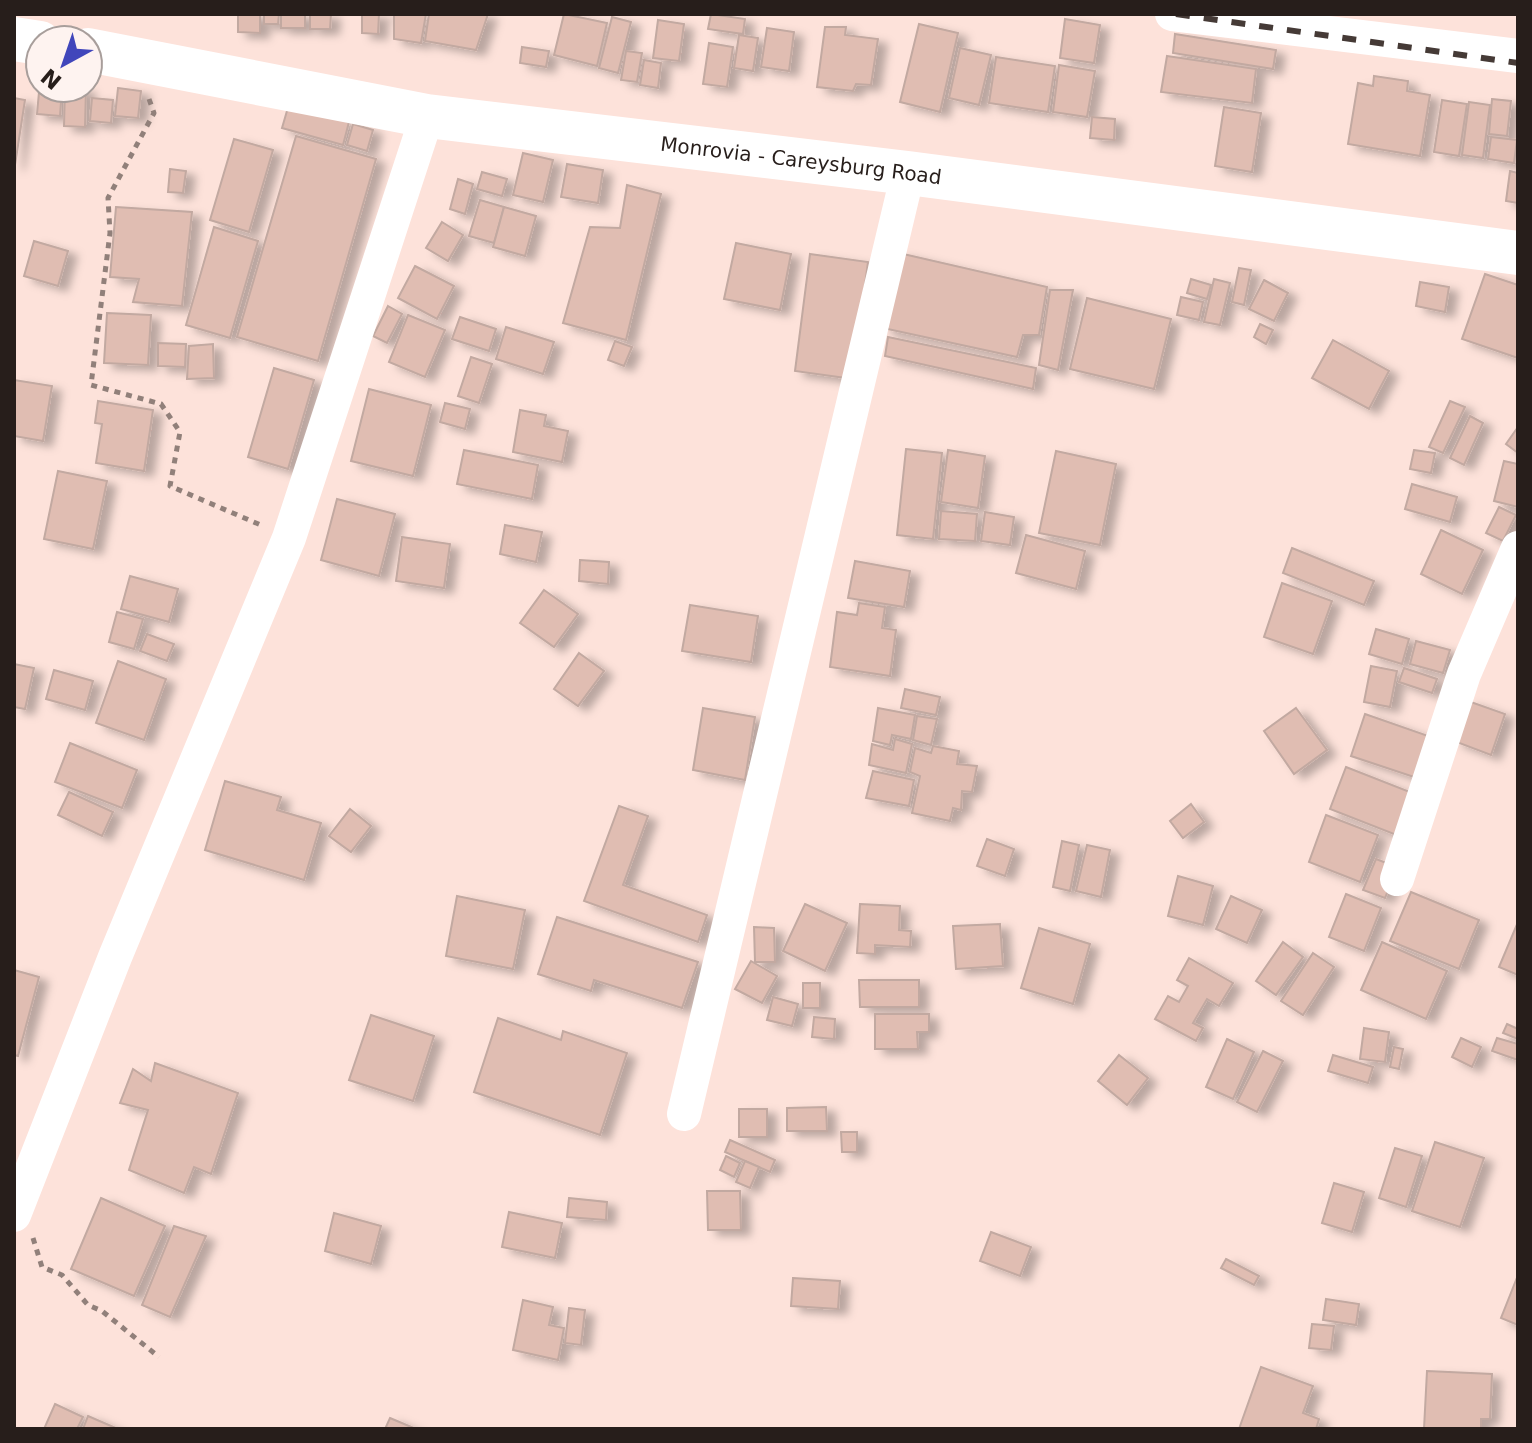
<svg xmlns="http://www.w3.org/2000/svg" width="1532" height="1443" viewBox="0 0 1532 1443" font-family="'DejaVu Sans',sans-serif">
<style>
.building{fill:#e0bdb2;stroke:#c2a9a1;stroke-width:2;filter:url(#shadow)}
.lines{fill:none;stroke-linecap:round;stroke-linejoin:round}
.path{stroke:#91807a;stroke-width:5;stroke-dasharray:6 6;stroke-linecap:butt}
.minor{stroke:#fff;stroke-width:34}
.secondary{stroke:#fff;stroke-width:44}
.rail{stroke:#453a36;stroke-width:6;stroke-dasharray:14 14;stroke-linecap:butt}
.labels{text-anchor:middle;stroke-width:6;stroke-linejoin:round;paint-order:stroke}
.street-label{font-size:20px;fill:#271e1b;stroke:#fef3f0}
</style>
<defs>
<filter id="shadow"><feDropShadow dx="9" dy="5" stdDeviation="4" flood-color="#0004"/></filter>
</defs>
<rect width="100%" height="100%" fill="#fde2da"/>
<g class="building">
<polygon points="238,14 260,14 260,33 238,32"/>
<polygon points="264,14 279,14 278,24 264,24"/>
<rect x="281" y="14" width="24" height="14"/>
<polygon points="310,14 331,14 330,29 310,29"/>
<polygon points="362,14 390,14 379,14 378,34 362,33"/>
<polygon points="394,14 426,14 421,43 394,39"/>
<polygon points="429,14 488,14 476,50 425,41"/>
<polygon points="564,14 607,23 597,66 554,55"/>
<polygon points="711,14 745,19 743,34 708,29"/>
<polygon points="612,17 631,22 618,73 599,68"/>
<polygon points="1065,19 1100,25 1094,63 1060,58"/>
<polygon points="658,20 684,24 679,61 653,58"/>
<polygon points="919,24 958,33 940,112 900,102"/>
<polygon points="825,27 846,27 845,35 878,39 871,85 856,84 853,91 817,87"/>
<polygon points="767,28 794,32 789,71 761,67"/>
<polygon points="1175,34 1276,50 1273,69 1173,53"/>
<polygon points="739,35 758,38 753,71 734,68"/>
<polygon points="709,43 733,47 727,87 703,84"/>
<polygon points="522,47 549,51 546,67 520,63"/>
<polygon points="960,48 991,55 979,105 949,98"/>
<polygon points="626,51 642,53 637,82 621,80"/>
<polygon points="1167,56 1256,69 1252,103 1161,92"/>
<polygon points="996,57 1055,66 1048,112 989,103"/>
<polygon points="644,60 661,63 658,88 640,85"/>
<polygon points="1059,65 1095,71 1087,117 1053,112"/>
<polygon points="1374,76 1408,81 1407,91 1430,95 1420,156 1348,144 1358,83 1373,86"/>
<polygon points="40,81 40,88 62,88 60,116 37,114"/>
<polygon points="65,88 86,88 85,127 64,126"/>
<polygon points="118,88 141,91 138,118 115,116"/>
<polygon points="14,98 25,100 15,165 14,165"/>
<polygon points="92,98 113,100 111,123 90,121"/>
<polygon points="1492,99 1511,101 1507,136 1489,134"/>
<polygon points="1442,100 1467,104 1459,156 1434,152"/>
<polygon points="1469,102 1490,105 1483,158 1462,155"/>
<polygon points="289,104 349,122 343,145 282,128"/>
<polygon points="1224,107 1261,113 1252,172 1215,166"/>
<polygon points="1092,117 1115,119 1114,140 1090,138"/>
<polygon points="353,124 373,130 367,151 347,145"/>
<polygon points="296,136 376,159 318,361 237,337"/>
<polygon points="1491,137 1517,140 1514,163 1488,159"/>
<polygon points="234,139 273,150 249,232 210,220"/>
<polygon points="523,153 553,160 543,202 513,195"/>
<polygon points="567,164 603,170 598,203 561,197"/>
<polygon points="170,169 186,171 183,193 168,192"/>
<polygon points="1510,171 1518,173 1518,203 1506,201"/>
<polygon points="482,172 507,179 502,196 477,189"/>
<polygon points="458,179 473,184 465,214 450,209"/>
<polygon points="627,185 661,194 626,340 563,323 590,227 620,228"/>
<polygon points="480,200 504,207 494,243 469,236"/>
<polygon points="116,207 192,212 182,306 133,302 139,279 110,277"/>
<polygon points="504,207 536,216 525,256 493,247"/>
<polygon points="442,222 463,235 448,261 426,248"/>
<polygon points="214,227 258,241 230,338 186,325"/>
<polygon points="34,241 68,251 58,286 24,276"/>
<polygon points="736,243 791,254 780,310 724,299"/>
<polygon points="899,253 1047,287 1039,335 1023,335 1017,357 883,328"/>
<polygon points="810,254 868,262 853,379 795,371"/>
<polygon points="415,266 454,286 437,319 398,298"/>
<polygon points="1239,268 1251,270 1244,305 1232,302"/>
<polygon points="1485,274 1518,285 1518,358 1462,339"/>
<polygon points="1191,279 1211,285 1207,299 1187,293"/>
<polygon points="1214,279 1230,283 1220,325 1204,322"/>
<polygon points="1264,280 1288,293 1274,321 1249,309"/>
<polygon points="1420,282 1449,287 1445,312 1416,306"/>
<polygon points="1050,290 1073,290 1058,370 1039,365"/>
<polygon points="1181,297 1203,302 1199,320 1177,315"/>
<polygon points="1087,298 1171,319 1154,389 1070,369"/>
<polygon points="388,306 402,314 387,343 373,336"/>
<polygon points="107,313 151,315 148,365 104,363"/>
<polygon points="408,315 445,330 425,377 389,362"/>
<polygon points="460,317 496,329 489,351 452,339"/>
<polygon points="1260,324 1273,330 1266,344 1254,337"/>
<polygon points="506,327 554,342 543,374 496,359"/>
<polygon points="888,337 1036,368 1033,389 885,356"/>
<polygon points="1333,340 1389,371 1369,409 1312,378"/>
<polygon points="615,341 632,347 624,366 608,360"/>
<polygon points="158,343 186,344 185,367 158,366"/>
<polygon points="213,344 214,378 187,379 189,346"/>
<polygon points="471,357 492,364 479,403 458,396"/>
<polygon points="274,368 314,380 288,469 248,457"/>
<polygon points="14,380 52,386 43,441 14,436"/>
<polygon points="369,389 431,405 413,476 351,461"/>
<polygon points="98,401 153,410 144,471 96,463 102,424 95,423"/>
<polygon points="1450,401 1465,407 1443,453 1429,447"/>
<polygon points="445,403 470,409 465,429 440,422"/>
<polygon points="520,410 546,415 544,426 568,431 562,462 513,452"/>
<polygon points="1470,416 1483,423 1464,465 1450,458"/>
<polygon points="1518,427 1518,453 1506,444"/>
<polygon points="906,449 942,453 933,539 897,535"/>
<polygon points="464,450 538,465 532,499 457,484"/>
<polygon points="948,450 985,456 978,508 941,502"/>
<polygon points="1414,450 1435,453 1431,473 1410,469"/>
<polygon points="1056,451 1116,464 1100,545 1039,533"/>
<polygon points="1504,461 1518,464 1518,507 1494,501"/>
<polygon points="58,471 107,481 93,549 44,539"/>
<polygon points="1412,484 1457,497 1450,522 1405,509"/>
<polygon points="337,499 395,514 379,576 321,560"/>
<polygon points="1499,507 1516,515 1503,541 1486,533"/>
<polygon points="941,511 977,514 975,541 939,539"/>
<polygon points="985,512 1014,517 1010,545 981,541"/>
<polygon points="505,525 542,532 536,562 500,554"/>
<polygon points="1441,530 1483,550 1462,594 1421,574"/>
<polygon points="1026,535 1085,551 1076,589 1016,573"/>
<polygon points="402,537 450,544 444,588 396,581"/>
<polygon points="1292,548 1374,581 1364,605 1283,573"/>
<polygon points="580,560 609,562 608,584 579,581"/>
<polygon points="855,561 910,571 904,607 848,598"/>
<polygon points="130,576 178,589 169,622 121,609"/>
<polygon points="1282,583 1332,601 1313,654 1264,637"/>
<polygon points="544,590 578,614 554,647 520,623"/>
<polygon points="859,603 885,607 882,628 896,630 890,676 830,667 837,612 857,615"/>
<polygon points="690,605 758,616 751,662 682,651"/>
<polygon points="117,612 143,619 134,649 109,642"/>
<polygon points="1376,629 1409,639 1402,664 1369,654"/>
<polygon points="147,634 174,644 167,661 140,651"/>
<polygon points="1416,641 1450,650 1443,673 1410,664"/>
<polygon points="579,653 604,671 578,706 554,689"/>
<polygon points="118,661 166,679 144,740 96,723"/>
<polygon points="14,664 34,668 25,709 14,707"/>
<polygon points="1371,666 1397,671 1390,707 1364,702"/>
<polygon points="1404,668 1437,679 1432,693 1399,682"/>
<polygon points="54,670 93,681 85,710 46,699"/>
<polygon points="905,689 940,697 936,715 901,708"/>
<polygon points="1468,701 1505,714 1491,755 1454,741"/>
<polygon points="703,708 755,717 745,780 693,770"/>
<polygon points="878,708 915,715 911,739 892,735 890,745 873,741"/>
<polygon points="1296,708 1327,750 1294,774 1264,731"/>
<polygon points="1365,714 1434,738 1420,779 1351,756"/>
<polygon points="917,716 937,719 931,745 913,740"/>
<polygon points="895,739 912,744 906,773 869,765 872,744 893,750"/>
<polygon points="70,743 137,770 122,808 55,782"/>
<polygon points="933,746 959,751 957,764 977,766 972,792 962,791 961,810 953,808 950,821 912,813 920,776 910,772 915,748 931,753"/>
<polygon points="1346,767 1415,794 1399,836 1330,809"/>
<polygon points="873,771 914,780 909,806 866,798"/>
<polygon points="225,781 281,797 277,810 321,823 304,880 205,850"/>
<polygon points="69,792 113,812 102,836 58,815"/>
<polygon points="1191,804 1204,822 1183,838 1170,821"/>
<polygon points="619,806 648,816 623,885 707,915 698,942 584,901"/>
<polygon points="350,809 371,826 351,852 329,836"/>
<polygon points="1326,815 1378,835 1360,882 1309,862"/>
<polygon points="987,839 1014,849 1005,876 977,866"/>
<polygon points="1062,841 1079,845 1070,891 1053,887"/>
<polygon points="1087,845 1110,850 1101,897 1076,891"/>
<polygon points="1376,859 1397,867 1385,898 1363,890"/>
<polygon points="1178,876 1213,886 1203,925 1168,916"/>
<polygon points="1411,892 1479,920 1459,969 1390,941"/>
<polygon points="1346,894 1381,908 1364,951 1329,937"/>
<polygon points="457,896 525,910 513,969 446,956"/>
<polygon points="1231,896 1262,910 1247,943 1216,929"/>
<polygon points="805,904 847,923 825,971 783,951"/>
<polygon points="860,904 900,906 899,930 911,931 910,947 875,945 875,954 857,953"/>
<polygon points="557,917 698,962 682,1008 594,980 591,991 538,974"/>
<polygon points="1518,922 1518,975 1499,967"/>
<polygon points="1000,924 1003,966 956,969 953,926"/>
<polygon points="754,927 774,928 775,962 755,962"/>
<polygon points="1039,928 1090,944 1073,1004 1021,988"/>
<polygon points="1283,942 1303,957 1276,995 1256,981"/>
<polygon points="1382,942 1447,971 1426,1019 1361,990"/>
<polygon points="1313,953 1334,967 1303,1015 1281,1001"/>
<polygon points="1189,958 1233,983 1219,1006 1207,999 1193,1023 1203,1028 1196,1041 1155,1019 1168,996 1179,1002 1188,986 1177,980"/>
<polygon points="751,961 777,976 762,1003 735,989"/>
<polygon points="14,970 39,977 18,1056 14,1055"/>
<polygon points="859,980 919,980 919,1007 860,1007"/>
<rect x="803" y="983" width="17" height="25"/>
<polygon points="773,997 798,1004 792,1026 767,1020"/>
<polygon points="875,1014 929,1014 929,1032 917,1032 918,1049 875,1049"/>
<polygon points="371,1015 434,1036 413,1101 349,1080"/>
<polygon points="814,1017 835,1019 834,1039 812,1037"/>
<polygon points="498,1018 561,1040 563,1031 627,1053 600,1135 474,1092"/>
<polygon points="1507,1024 1518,1029 1518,1039 1503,1033"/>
<polygon points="1364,1028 1389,1032 1385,1062 1360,1059"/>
<polygon points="1461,1038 1481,1047 1472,1067 1452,1057"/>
<polygon points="1497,1038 1518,1044 1518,1060 1492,1051"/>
<polygon points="1227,1039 1254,1052 1233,1099 1206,1087"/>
<polygon points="1394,1047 1403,1049 1399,1069 1390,1067"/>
<polygon points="1263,1051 1283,1061 1257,1112 1237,1102"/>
<polygon points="1119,1055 1148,1078 1127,1105 1098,1081"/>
<polygon points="1333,1055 1373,1067 1368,1083 1328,1071"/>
<polygon points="155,1063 238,1093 211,1174 194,1167 184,1193 129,1170 148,1110 120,1103 133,1069 151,1081"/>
<polygon points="826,1107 827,1131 787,1131 787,1108"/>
<rect x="739" y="1109" width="28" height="28"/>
<polygon points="841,1132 857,1132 857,1152 842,1152"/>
<polygon points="730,1140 775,1160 770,1172 725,1152"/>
<polygon points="1435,1142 1484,1158 1460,1227 1412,1211"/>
<polygon points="1395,1148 1422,1156 1406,1207 1379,1198"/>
<polygon points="726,1156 740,1163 734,1177 720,1170"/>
<polygon points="745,1161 759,1167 750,1188 736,1182"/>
<polygon points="1334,1183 1364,1192 1352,1232 1322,1223"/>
<polygon points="707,1191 740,1191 741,1230 708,1230"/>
<polygon points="101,1198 165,1226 134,1296 71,1269"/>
<polygon points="569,1198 607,1202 606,1220 567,1217"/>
<polygon points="509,1212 562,1223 555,1258 502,1247"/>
<polygon points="334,1213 381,1226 371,1264 325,1251"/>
<polygon points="174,1226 206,1236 170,1317 142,1305"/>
<polygon points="991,1232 1031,1247 1020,1276 980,1261"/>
<polygon points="1226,1259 1259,1276 1254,1285 1221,1268"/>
<polygon points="1518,1275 1518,1325 1501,1318"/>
<polygon points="793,1278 840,1281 838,1309 791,1306"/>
<polygon points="1326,1299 1359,1304 1356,1325 1323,1320"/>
<polygon points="523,1300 553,1307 549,1325 564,1328 558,1360 513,1350"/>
<polygon points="569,1308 585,1310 581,1345 565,1343"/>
<polygon points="1312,1324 1334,1326 1331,1350 1309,1348"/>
<polygon points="1261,1367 1313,1386 1303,1413 1319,1419 1316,1429 1239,1429"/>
<polygon points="1427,1371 1492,1374 1490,1419 1481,1419 1481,1429 1424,1429"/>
<polygon points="55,1404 83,1417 77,1429 44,1429"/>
<polygon points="88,1416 118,1429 83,1429"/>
<polygon points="390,1418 416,1429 385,1429"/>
</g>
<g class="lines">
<g class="path">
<polyline points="149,99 154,113 108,198 110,233 91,385 161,404 180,432 170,486 263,526"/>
<polyline points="33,1238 42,1267 62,1275 88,1305 102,1311 159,1357"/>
</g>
<g class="minor">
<polyline points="1172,14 1518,56"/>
<polyline points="1397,879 1464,674 1518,548"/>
<polyline points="684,1114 908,173"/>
<polyline points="14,1215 115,957 289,538 427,116"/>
</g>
<g class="secondary">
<polyline points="14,39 40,43"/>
<path id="s1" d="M88,50L427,116L908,173L1518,253"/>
</g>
<polyline class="rail" points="1176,14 1518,63"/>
</g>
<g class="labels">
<g class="street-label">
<text dy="7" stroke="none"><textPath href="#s1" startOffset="722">Monrovia - Careysburg Road</textPath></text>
</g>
</g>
<rect width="1532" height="1443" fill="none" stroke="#271e1b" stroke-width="32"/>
<g transform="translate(64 64) rotate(220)"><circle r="38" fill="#fef3f0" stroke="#a89e9b" stroke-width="2"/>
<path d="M0-6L14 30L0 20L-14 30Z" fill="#4146bb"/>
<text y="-12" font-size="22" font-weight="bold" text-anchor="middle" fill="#271e1b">N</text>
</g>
</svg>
